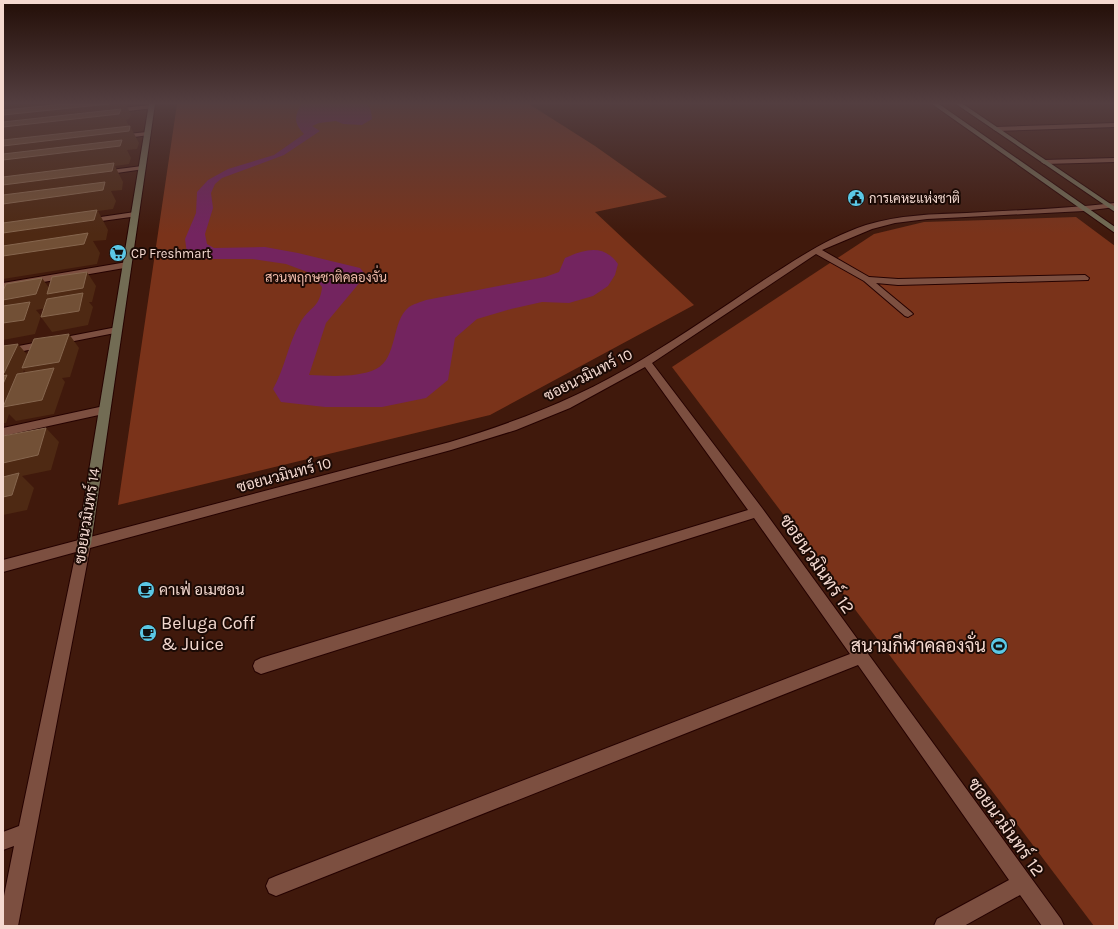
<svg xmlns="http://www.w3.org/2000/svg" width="1118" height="929" viewBox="0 0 1118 929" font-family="Karla,Sarabun,sans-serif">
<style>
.green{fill:#7a331a}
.water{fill:#73245f}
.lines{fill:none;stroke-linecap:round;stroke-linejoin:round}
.street-casing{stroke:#250200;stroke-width:2}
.secondary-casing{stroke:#250200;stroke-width:2}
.street{fill:#7c4f40;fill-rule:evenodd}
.secondary{fill:#726c54;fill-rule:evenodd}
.shaded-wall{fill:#4e2913;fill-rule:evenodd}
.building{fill:#725036;stroke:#86664e}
.labels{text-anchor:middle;stroke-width:4;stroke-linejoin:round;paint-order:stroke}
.far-poi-label{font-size:13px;fill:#f4d9d0;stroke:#1b0a05;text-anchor:start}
.far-park-label{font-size:13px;fill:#f2bead;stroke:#1b0a05}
.street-label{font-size:15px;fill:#f4d9d0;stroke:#1b0a05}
.poi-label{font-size:15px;fill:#f4d9d0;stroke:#1b0a05;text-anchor:start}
.near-street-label{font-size:18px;fill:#f4d9d0;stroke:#1b0a05}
.near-poi-label{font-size:18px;fill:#f4d9d0;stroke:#1b0a05;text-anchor:start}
</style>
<rect width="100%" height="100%" fill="#40190c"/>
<g class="green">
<polygon points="177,104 529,104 595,146 667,197 595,212 694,305 490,415 118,505"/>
<polygon points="1076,217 1115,246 1115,926 1094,926 672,367 874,234 924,222"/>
</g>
<path class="water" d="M301,104H368L371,111L372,119L362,125L343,124L336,121L319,123L312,126L320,131L284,155L222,178L215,184L211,193L213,208L205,234L207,244L214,248L265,247L298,253L360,268L366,275L326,323L309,375C330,376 357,378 376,369C398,358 391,321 409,307C413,304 421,302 426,300L545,277L559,272L565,258C585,249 604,244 618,264L615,275L608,286L593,296L569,303L542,302L511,309L477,319L455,338L448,380L426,398L382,407H325L281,402L273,389C285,368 288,344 300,323C309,307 320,308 322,287L310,273L286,264L252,259H197L187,254L185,239L196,213L197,192L208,180L228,169L274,155L304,134C294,123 294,118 301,104Z"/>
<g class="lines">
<g class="street-casing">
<g id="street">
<polygon points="151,105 153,106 153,108 112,113 109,111 112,109"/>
<polygon points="1115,123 1115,127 996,131 993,129 996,127"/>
<polygon points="147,132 150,134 149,135 119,139 116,137 119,135"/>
<polygon points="1115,158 1115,162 1044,164 1041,162 1044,160"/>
<polygon points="142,166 145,168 144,169 103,175 100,173 103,171"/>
<path d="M1115,203V207L1084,211L927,219L895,223L872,229L822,250L869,277L898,279L1085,275L1089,278L1088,280L898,285L876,283L911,312L913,314L908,317L905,316L864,281L816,254L652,363L762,508L1061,919L1064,926H1042L1020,895L964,926H934L937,919L1009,880L858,665L276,896L269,893L266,886L269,879L276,876L850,654L754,518L261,674L255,671L253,666L255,661L261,658L748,510L645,367L570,408L516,430L451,450L90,548L18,926H3V901L14,846L3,850V832L19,826L76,552L3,572V560L450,442C519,421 581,397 643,359C683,335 722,308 761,282C795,260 827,238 866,225C898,215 934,214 967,213C1016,210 1066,209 1115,203Z"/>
<polygon points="135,212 138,212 138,216 87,223 83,221 87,219"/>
<polygon points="127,262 130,263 131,265 130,267 3,289 3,283"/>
<polygon points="117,327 122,330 120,332 3,355 3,349"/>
<polygon points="104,406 108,407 110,410 108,413 3,436 3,428"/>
</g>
</g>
<g class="secondary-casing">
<g id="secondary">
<polygon points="149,104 155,104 91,544 89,548 84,550 79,548 77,544"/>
<polygon points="932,104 939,104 1115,227 1115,233"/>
<polygon points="956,104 963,104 1115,207 1115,212"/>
</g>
</g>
<use href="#street" class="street"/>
<use href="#secondary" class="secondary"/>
</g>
<g class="shaded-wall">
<polygon points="3,104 126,104 131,115 129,119 126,120 129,126 3,145"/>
<polygon points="130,126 139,143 137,149 127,150 131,158 129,164 115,166 123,182 122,190 111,191 116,201 113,209 98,211 108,230 106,240 93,241 100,253 97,264 3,279 3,146"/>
<polygon points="87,272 96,286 92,302 89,302 93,307 88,325 52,332 41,317 57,308 50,298 46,308 36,310 41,316 35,334 3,340 3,290 9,298 42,278 52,292"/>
<path d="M69,334L79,348L70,377L62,378L65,382L54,414L16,421L9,414L6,423H3V373L18,344L30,358ZM24,370L34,383L17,387Z"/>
<polygon points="46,428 59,442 51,470 22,476 34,488 27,510 3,515 3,463"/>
</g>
<g class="building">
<polygon points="65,104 109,104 3,115 3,110"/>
<polygon points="121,109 119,114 3,127 3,122"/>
<polygon points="130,126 129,131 3,146 3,140"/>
<polygon points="122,140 120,146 3,160 3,154"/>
<polygon points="114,163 112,171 3,185 3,177"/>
<polygon points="105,182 103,190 3,204 3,195"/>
<polygon points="97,210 94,220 3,233 3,223"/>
<polygon points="88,233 84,244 3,256 3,246"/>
<polygon points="87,272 83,288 47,294 52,277"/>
<polygon points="42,278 36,294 3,300 3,291 6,284"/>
<polygon points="83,293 79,311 41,317 47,299"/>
<polygon points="30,302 24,320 3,323 3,306"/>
<polygon points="69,334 59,362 22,368 34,339"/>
<polygon points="18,344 4,373 3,373 3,346"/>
<polygon points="54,368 42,400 3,407 17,374"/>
<polygon points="7,375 3,384 3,376"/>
<polygon points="46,428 38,455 3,463 3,436"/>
<polygon points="19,473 12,495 3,497 3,477"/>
</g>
<linearGradient id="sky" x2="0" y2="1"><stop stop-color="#230e07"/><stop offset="0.44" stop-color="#533e40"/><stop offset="1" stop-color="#533e40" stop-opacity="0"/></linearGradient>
<rect width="1118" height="234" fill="url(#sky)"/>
<defs>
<g id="civic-disc" transform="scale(0.9)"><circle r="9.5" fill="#5bc8e6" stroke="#1b0a05"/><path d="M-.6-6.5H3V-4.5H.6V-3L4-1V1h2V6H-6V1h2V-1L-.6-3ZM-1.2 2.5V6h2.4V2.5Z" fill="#111"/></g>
<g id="supermarket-disc" transform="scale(0.9)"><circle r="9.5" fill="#5bc8e6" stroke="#1b0a05"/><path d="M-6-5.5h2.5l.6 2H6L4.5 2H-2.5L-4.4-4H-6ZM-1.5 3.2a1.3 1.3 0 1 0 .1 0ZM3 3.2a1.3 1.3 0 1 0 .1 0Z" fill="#111"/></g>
<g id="cafe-disc" transform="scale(0.9)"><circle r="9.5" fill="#5bc8e6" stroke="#1b0a05"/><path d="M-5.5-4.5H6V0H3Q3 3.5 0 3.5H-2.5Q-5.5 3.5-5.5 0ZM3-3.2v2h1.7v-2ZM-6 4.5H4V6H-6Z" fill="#111"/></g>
<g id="stadium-disc" transform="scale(0.9)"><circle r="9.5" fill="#5bc8e6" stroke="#1b0a05"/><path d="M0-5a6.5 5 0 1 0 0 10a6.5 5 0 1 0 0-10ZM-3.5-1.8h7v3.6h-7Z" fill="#111"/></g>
</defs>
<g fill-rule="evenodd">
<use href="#civic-disc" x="856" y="198"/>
<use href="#supermarket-disc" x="118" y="253"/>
<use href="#cafe-disc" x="146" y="590"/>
<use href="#cafe-disc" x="148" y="633"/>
<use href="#stadium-disc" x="999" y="646"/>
</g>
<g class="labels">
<g class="far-poi-label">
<text x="869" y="203">การเคหะแห่งชาติ</text>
<text x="131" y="258">CP Freshmart</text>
</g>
<g class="far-park-label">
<text x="326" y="282">สวนพฤกษชาติคลองจั่น</text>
</g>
<g class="street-label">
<text transform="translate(588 375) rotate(-27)" y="5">ซอยนวมินทร์ 10</text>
<text transform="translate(284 475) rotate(-15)" y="5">ซอยนวมินทร์ 10</text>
<text transform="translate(87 516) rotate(-81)" y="5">ซอยนวมินทร์ 14</text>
</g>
<g class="poi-label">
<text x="159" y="595">คาเฟ่ อเมซอน</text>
</g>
<g class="near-street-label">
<text transform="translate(817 564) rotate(55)" y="6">ซอยนวมินทร์ 12</text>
<text transform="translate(1006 827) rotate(54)" y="6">ซอยนวมินทร์ 12</text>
</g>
<g class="near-poi-label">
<text x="161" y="629">Beluga Coff<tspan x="161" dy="21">&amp; Juice</tspan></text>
<text x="986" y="652" text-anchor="end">สนามกีฬาคลองจั่น</text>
</g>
</g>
<rect width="1118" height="929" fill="none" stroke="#f4d9d0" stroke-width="8"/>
</svg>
